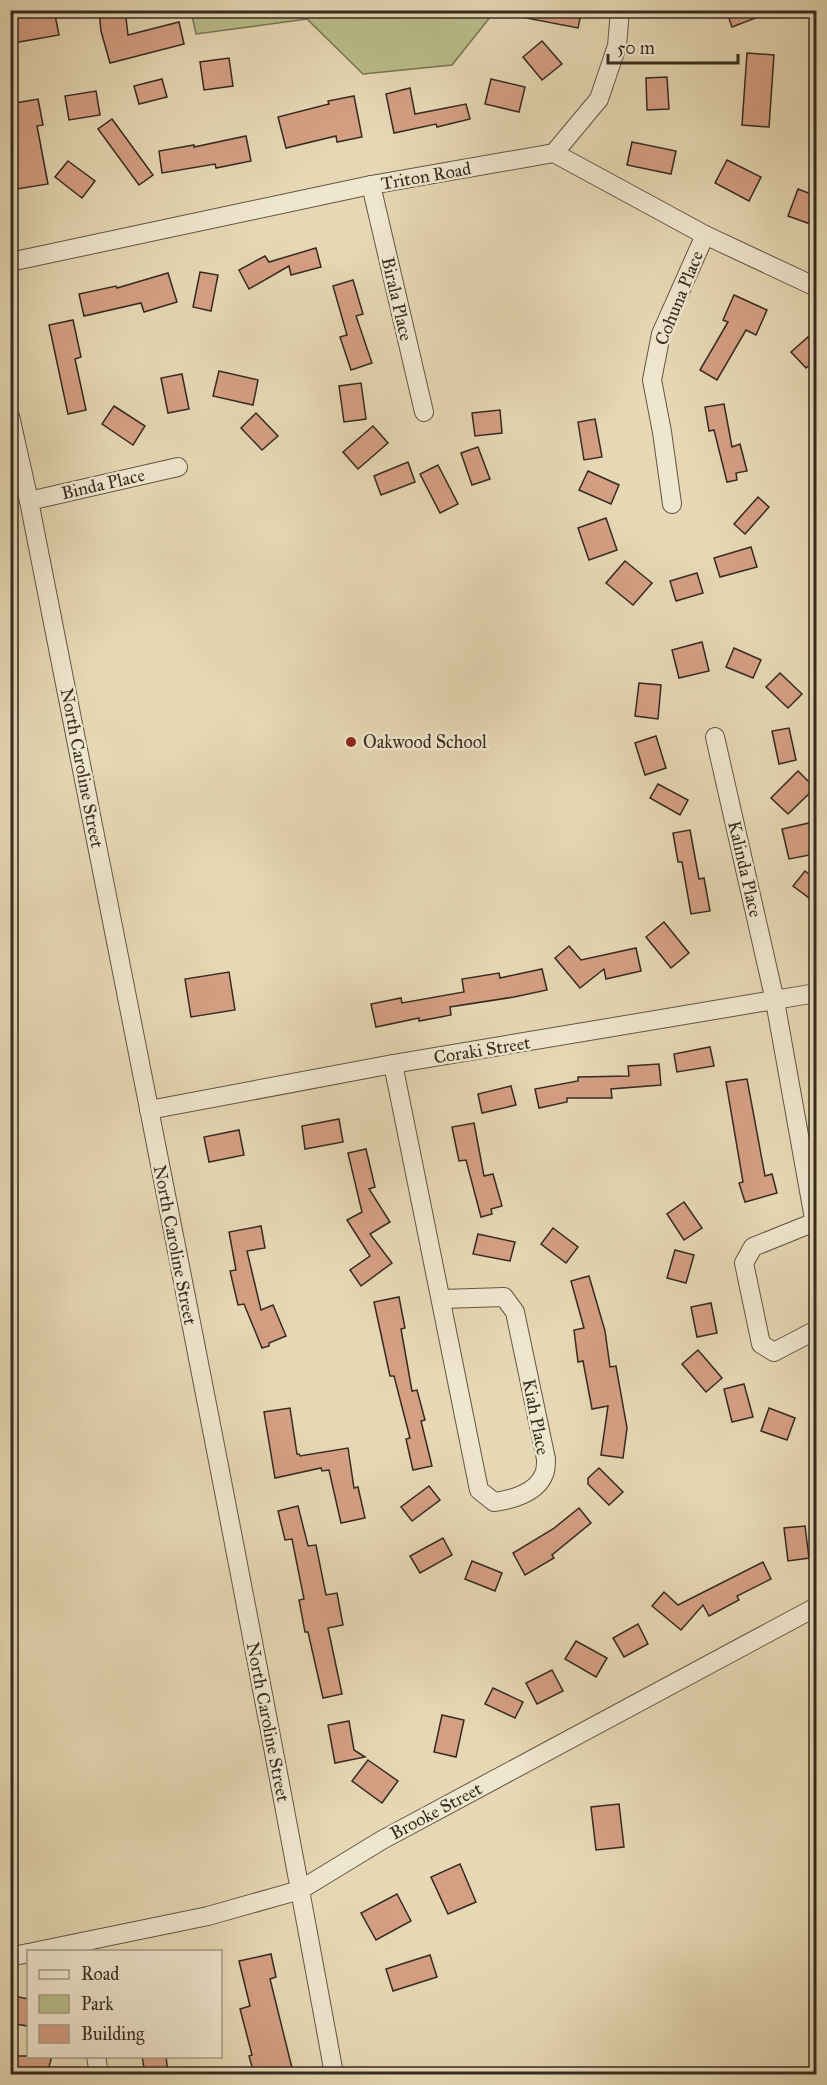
<svg xmlns="http://www.w3.org/2000/svg" width="827" height="2085" viewBox="0 0 827 2085" font-family="'IM FELL Great Primer',serif">
<style>
.park{fill:#b9be8a;stroke:#777455;stroke-width:1.5}
.building{fill:#d59f84;stroke:#352b20;stroke-width:1.5}
.lines{fill:none;stroke-linecap:round;stroke-linejoin:round}
.minor-casing{stroke:#615645;stroke-width:20}
.minor{stroke:#efe6ce;stroke-width:18}
.poi-dot{fill:#8f2418;stroke:#efe6ce;stroke-width:2}
.labels{text-anchor:middle;stroke-width:5;stroke-linejoin:round;paint-order:stroke}
.street-label{font-size:18px;fill:#352b20;stroke:#efe6ce}
.poi-label{font-size:18px;fill:#352b20;stroke:#efe6ce;text-anchor:start}
</style>
<rect width="100%" height="100%" fill="#e6d8b4"/>
<filter id="stains"><feTurbulence type="fractalNoise" baseFrequency=".00333" numOctaves="4"/><feColorMatrix values="0 0 0 0 .2 0 0 0 0 .09 0 0 0 0 .02 0 0 0 .5 -.17"/></filter>
<radialGradient id="worn" r=".72"><stop offset=".6" stop-color="#630" stop-opacity="0"/><stop offset="1" stop-color="#630" stop-opacity=".3"/></radialGradient>
<polygon class="park" points="191,11 191,10 495,11 452,65 363,74 307,19 196,34"/>
<g class="building">
<polygon points="10,10 54,10 59,35 13,43"/>
<polygon points="99,10 125,10 128,35 179,22 184,44 110,63 101,31"/>
<polygon points="522,10 582,10 578,28 521,17"/>
<polygon points="726,10 771,10 771,12 732,27"/>
<polygon points="542,41 562,64 542,80 523,57"/>
<polygon points="747,53 774,55 769,127 742,125"/>
<polygon points="229,58 233,86 204,90 200,62"/>
<polygon points="667,77 669,109 647,110 646,78"/>
<polygon points="162,79 167,97 139,104 134,86"/>
<polygon points="491,79 525,87 519,112 485,104"/>
<polygon points="410,88 415,114 466,104 470,119 437,127 436,124 394,133 386,94"/>
<polygon points="96,91 100,115 69,120 65,96"/>
<polygon points="354,96 362,137 337,142 336,136 286,148 278,117 329,104 328,101"/>
<polygon points="38,99 43,125 37,126 48,184 17,189 10,156 10,104"/>
<polygon points="112,119 153,175 139,185 98,129"/>
<polygon points="246,136 251,161 216,168 215,164 162,173 159,151 194,145 194,147"/>
<polygon points="632,142 676,151 671,174 627,165"/>
<polygon points="727,160 761,177 749,201 715,183"/>
<polygon points="68,161 95,181 82,198 55,177"/>
<polygon points="798,189 816,196 816,216 813,225 788,216"/>
<polygon points="316,248 321,267 291,275 289,266 249,289 239,270 265,256 269,262"/>
<polygon points="200,272 218,275 211,311 193,307"/>
<polygon points="168,273 177,302 144,312 141,303 84,316 79,294 116,286 117,288"/>
<polygon points="353,280 363,314 356,316 372,363 351,370 340,337 347,335 333,286"/>
<polygon points="734,295 767,310 756,335 746,330 717,380 700,370 728,322 723,320"/>
<polygon points="73,320 81,357 75,359 86,410 68,414 49,325"/>
<polygon points="816,330 816,359 806,368 791,352"/>
<polygon points="219,371 258,380 253,405 213,396"/>
<polygon points="182,374 189,409 168,413 161,378"/>
<polygon points="361,383 366,419 344,422 339,386"/>
<polygon points="724,404 732,447 740,444 747,471 736,473 737,480 727,482 714,430 709,431 705,407"/>
<polygon points="114,406 145,426 133,445 102,424"/>
<polygon points="500,410 502,433 475,436 472,413"/>
<polygon points="256,413 278,436 262,450 241,428"/>
<polygon points="595,419 602,457 584,460 578,422"/>
<polygon points="373,426 388,443 358,469 343,452"/>
<polygon points="478,447 490,479 472,485 461,453"/>
<polygon points="408,462 415,482 381,495 374,476"/>
<polygon points="438,465 458,504 440,513 420,474"/>
<polygon points="588,471 619,485 611,504 579,490"/>
<polygon points="758,497 769,507 745,534 734,524"/>
<polygon points="606,518 617,550 589,560 578,528"/>
<polygon points="751,547 757,567 720,577 714,558"/>
<polygon points="625,561 652,583 633,605 606,583"/>
<polygon points="697,573 703,593 676,601 670,581"/>
<polygon points="702,642 709,671 679,678 672,650"/>
<polygon points="734,648 761,660 753,678 726,667"/>
<polygon points="780,673 802,694 788,708 766,687"/>
<polygon points="639,683 661,685 658,719 635,716"/>
<polygon points="789,728 796,760 779,764 772,731"/>
<polygon points="656,736 666,768 645,775 635,743"/>
<polygon points="798,771 815,788 788,814 771,798"/>
<polygon points="658,784 688,800 680,815 650,798"/>
<polygon points="809,823 815,854 789,859 782,829"/>
<polygon points="690,830 699,879 704,878 710,911 691,914 682,862 678,862 673,833"/>
<polygon points="805,871 816,880 816,903 793,886"/>
<polygon points="664,922 689,953 671,968 646,937"/>
<polygon points="569,946 581,960 636,948 641,971 606,979 604,969 580,988 555,958"/>
<polygon points="542,969 547,990 514,997 450,1007 451,1015 419,1021 419,1018 376,1027 371,1004 401,998 402,1003 464,992 462,979 499,973 500,978"/>
<polygon points="229,972 235,1010 191,1017 185,979"/>
<polygon points="710,1047 714,1066 677,1072 674,1054"/>
<polygon points="659,1064 661,1085 611,1089 612,1098 567,1098 567,1102 539,1108 535,1089 578,1081 578,1077 629,1076 628,1066"/>
<polygon points="747,1079 765,1176 772,1174 777,1193 745,1202 739,1183 743,1182 726,1082"/>
<polygon points="511,1086 516,1105 482,1113 478,1094"/>
<polygon points="339,1119 343,1142 305,1149 302,1126"/>
<polygon points="474,1123 484,1176 493,1174 502,1206 491,1209 492,1214 481,1217 466,1160 459,1161 452,1127"/>
<polygon points="239,1130 244,1155 209,1162 204,1137"/>
<polygon points="366,1149 375,1187 369,1189 390,1222 370,1234 392,1263 361,1286 350,1270 370,1256 347,1220 362,1212 348,1153"/>
<polygon points="684,1202 702,1228 684,1240 667,1214"/>
<polygon points="261,1226 265,1248 247,1251 261,1310 273,1305 286,1336 269,1343 269,1346 262,1348 244,1304 238,1305 230,1271 236,1270 229,1232"/>
<polygon points="553,1228 578,1247 566,1263 541,1244"/>
<polygon points="478,1234 515,1242 510,1261 473,1254"/>
<polygon points="675,1250 694,1255 686,1283 667,1278"/>
<polygon points="589,1276 605,1331 610,1367 616,1366 627,1428 623,1458 601,1455 608,1406 592,1409 583,1361 578,1362 574,1330 584,1328 571,1281"/>
<polygon points="399,1297 405,1328 401,1329 412,1391 417,1390 425,1420 421,1421 432,1466 413,1470 406,1439 410,1438 394,1376 390,1376 374,1302"/>
<polygon points="711,1303 717,1333 697,1337 691,1307"/>
<polygon points="698,1350 722,1378 706,1392 682,1364"/>
<polygon points="744,1384 753,1417 732,1422 724,1389"/>
<polygon points="290,1408 297,1454 299,1454 300,1456 348,1448 354,1488 358,1487 365,1518 341,1523 329,1470 322,1471 321,1468 275,1478 264,1412"/>
<polygon points="769,1408 795,1418 787,1440 761,1431"/>
<polygon points="599,1468 623,1492 609,1505 588,1484 588,1478"/>
<polygon points="429,1486 440,1500 412,1521 401,1507"/>
<polygon points="298,1506 308,1546 316,1545 326,1595 337,1593 343,1625 328,1628 342,1694 323,1698 308,1632 305,1632 299,1600 304,1599 292,1539 285,1540 278,1511"/>
<polygon points="579,1508 591,1523 552,1555 554,1558 525,1575 513,1553 553,1529"/>
<polygon points="805,1526 809,1558 788,1561 784,1528"/>
<polygon points="443,1538 452,1555 420,1573 410,1556"/>
<polygon points="472,1561 502,1573 495,1591 465,1579"/>
<polygon points="763,1562 771,1579 737,1596 739,1600 709,1616 703,1605 681,1630 652,1606 664,1592 678,1605"/>
<polygon points="638,1624 648,1644 624,1657 613,1638"/>
<polygon points="576,1641 607,1658 596,1677 565,1659"/>
<polygon points="552,1670 563,1691 537,1704 526,1683"/>
<polygon points="493,1688 523,1702 515,1718 485,1704"/>
<polygon points="442,1715 464,1720 456,1757 434,1752"/>
<polygon points="349,1721 354,1750 365,1757 335,1763 328,1725"/>
<polygon points="368,1760 398,1781 382,1803 352,1781"/>
<polygon points="619,1804 624,1847 596,1850 591,1807"/>
<polygon points="460,1864 476,1902 448,1914 431,1877"/>
<polygon points="397,1894 411,1921 376,1940 361,1913"/>
<polygon points="271,1954 276,1977 270,1979 293,2072 283,2074 254,2074 249,2056 252,2055 240,2009 250,2006 239,1961"/>
<polygon points="430,1955 437,1977 393,1991 386,1969"/>
<polygon points="10,1995 28,1999 28,2026 10,2023"/>
<polygon points="18,2056 52,2056 47,2074 39,2074 15,2068"/>
<polygon points="142,2056 166,2056 168,2074 145,2074"/>
</g>
<g class="lines">
<g class="minor-casing">
<g id="minor">
<polyline points="554,153 599,99 617,46 620,10"/>
<polyline points="371,185 424,412"/>
<polyline points="10,262 371,185 554,153 705,235 816,287"/>
<path d="M10,416L29,501C132,1025 238,1549 334,2074"/>
<polyline points="29,501 178,467"/>
<polyline points="672,504 662,432 652,380 661,334 705,235"/>
<polyline points="715,737 775,1001 816,1230"/>
<path d="M393,1064L479,1490L494,1502C511,1500 537,1493 544,1474C546,1470 546,1463 546,1459L515,1312L504,1297L442,1299"/>
<polyline points="149,1110 393,1064 816,993"/>
<polyline points="815,1222 753,1247 744,1263 761,1344 774,1352 816,1330"/>
<polyline points="33,1952 208,1916 300,1890 382,1840 816,1607"/>
<polyline points="10,1957 28,1953"/>
<polyline points="96,2056 99,2074"/>
</g>
</g>
<use href="#minor" class="minor"/>
</g>
<circle class="poi-dot" cx="351" cy="742" r="6"/>
<g class="labels">
<g class="street-label">
<text transform="translate(426 176) rotate(-10)" y="6">Triton Road</text>
<text transform="translate(679 298) rotate(-68)" y="6">Cohuna Place</text>
<text transform="translate(397 299) rotate(77)" y="6">Birala Place</text>
<text transform="translate(103 484) rotate(-13)" y="6">Binda Place</text>
<text transform="translate(82 768) rotate(79)" y="6">North Caroline Street</text>
<text transform="translate(745 869) rotate(77)" y="6">Kalinda Place</text>
<text transform="translate(482 1050) rotate(-9)" y="6">Coraki Street</text>
<text transform="translate(175 1245) rotate(79)" y="6">North Caroline Street</text>
<text transform="translate(536 1417) rotate(79)" y="6">Kiah Place</text>
<text transform="translate(268 1722) rotate(79)" y="6">North Caroline Street</text>
<text transform="translate(436 1811) rotate(-28)" y="6">Brooke Street</text>
</g>
<g class="poi-label">
<text x="363" y="748">Oakwood School</text>
</g>
</g>
<rect width="827" height="2085" fill="none" stroke="#e6d8b4" stroke-width="36"/>
<rect x="12" y="12" width="803" height="2061" fill="none" stroke="#352b20" stroke-width="3"/>
<rect x="18" y="18" width="791" height="2049" fill="none" stroke="#352b20" stroke-width="1.5"/>
<rect x="27" y="1950" width="195" height="108" fill="#efe6ce" stroke="#a59b88" stroke-width="1.5"/>
<rect x="39" y="1970" width="30" height="9" fill="#efe6ce" stroke="#a59b88" stroke-width="1.5"/>
<text x="81" y="1980" font-size="18" fill="#352b20">Road</text>
<rect x="39" y="1995" width="30" height="18" fill="#b9be8a" stroke="#a59b88" stroke-width="1.5"/>
<text x="81" y="2010" font-size="18" fill="#352b20">Park</text>
<rect x="39" y="2025" width="30" height="18" fill="#d59f84" stroke="#a59b88" stroke-width="1.5"/>
<text x="81" y="2040" font-size="18" fill="#352b20">Building</text>
<path d="M608 54v9h130v-9" fill="none" stroke="#352b20" stroke-width="3"/>
<text x="617" y="54" font-size="18" fill="#352b20" stroke="#efe6ce" stroke-width="4.5" paint-order="stroke">50 m</text>
<rect width="100%" height="100%" filter="url(#stains)"/>
<rect width="100%" height="100%" fill="url(#worn)"/>
</svg>
